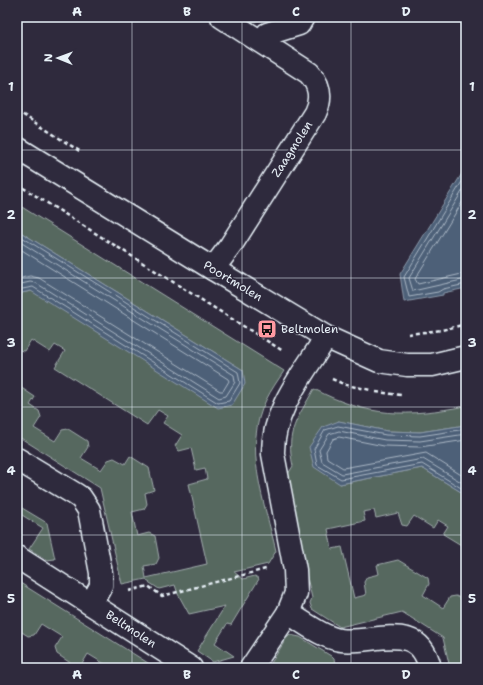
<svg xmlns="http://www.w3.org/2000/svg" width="483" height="685" viewBox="0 0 483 685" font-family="'Shantell Sans',sans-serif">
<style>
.green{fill:#57675f;stroke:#a0acac}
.water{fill:#4d6078;stroke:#8b9aab}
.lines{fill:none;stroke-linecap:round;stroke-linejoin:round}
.shore{stroke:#aab7c5;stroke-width:1}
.minor-casing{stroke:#e8f1f8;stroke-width:25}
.tertiary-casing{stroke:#e8f1f8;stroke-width:25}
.path{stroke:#e8f1f8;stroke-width:2.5;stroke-dasharray:4 3;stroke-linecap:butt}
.minor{stroke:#2f2a3d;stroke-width:22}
.tertiary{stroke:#2f2a3d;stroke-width:22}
.grid{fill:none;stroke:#e8f1f8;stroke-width:1;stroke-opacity:0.55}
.labels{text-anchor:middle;stroke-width:3;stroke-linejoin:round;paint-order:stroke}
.street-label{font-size:12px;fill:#e8f1f8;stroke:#2f2a3d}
.poi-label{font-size:12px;fill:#e8f1f8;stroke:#2f2a3d;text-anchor:start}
.neatline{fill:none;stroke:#e8f1f8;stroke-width:1.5}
.grid-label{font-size:13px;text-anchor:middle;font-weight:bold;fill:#e8f1f8}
</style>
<rect width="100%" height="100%" fill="#2f2a3d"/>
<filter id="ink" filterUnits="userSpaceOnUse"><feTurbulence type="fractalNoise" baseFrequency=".025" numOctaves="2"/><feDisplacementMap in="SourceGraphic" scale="8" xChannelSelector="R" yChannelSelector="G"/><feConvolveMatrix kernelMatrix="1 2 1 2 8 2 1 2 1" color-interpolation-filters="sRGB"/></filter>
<g filter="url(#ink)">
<g class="green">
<polygon points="244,17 274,17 252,22"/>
<path d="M17,204L284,371C278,380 271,390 266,400C242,447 265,503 276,551L268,564L234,572L243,579L255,576L259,579L231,625L227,624L215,643L234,656L213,662L197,651L225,606L189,614L178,594L175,585L159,589L147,581L146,579L122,584L100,488L19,437L17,438V385L35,397L30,405L39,411L41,417L34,428L55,441L62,430L68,429L87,441L88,447L81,458L101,470L108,460L114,458L125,464L130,456L149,468L154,490L145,493L147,504L144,509L132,512L137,536L149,533L155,536L159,558L156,564L144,566L146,578L207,564L189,484L207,479L205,468L196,470L191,448L179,451L175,446L182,435L163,423L168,416L158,410L147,425L55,367L65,351L55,345L50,352L31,340L24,351L18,350L17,294L31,291L243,370L17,230Z"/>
<path d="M314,389C370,418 406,417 466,406V425L420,432L387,431L338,421L340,484L422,468L466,495V548L443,534L448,526L438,520L433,528L414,516L407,526L402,525L398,513L376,518L374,510L363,512L365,521L328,529L332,549L342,547L354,598L366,595L364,582L367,577L379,574L377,565L398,560L428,578L429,584L423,595L443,608L450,597L456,596L466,601V668H450L443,638L402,612L340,627L312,609L310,603L312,598L284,483L285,479L293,466C285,431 298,418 314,389Z"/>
<polygon points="17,505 47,523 55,559 47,560 29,549 43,528 17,512"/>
<polygon points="17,581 156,668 108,668 108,666 88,654 82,664 75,666 57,654 55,648 62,637 41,624 34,635 28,636 17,629"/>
<polygon points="290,635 300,637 331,656 334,659 336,668 268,668 286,639"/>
</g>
<g class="water">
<polygon points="460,17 466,17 466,43"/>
<polygon points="466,167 466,288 443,293 443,295 404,302 400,274"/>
<polygon points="17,230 243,370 245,384 232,405 218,408 31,291 17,294"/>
<polygon points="339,421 387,431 420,432 466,425 466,495 422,468 340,484 314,467 309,447 323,427"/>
</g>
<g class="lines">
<g class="shore">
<polyline points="466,175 404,277 409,297 438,292 443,289 466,284"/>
<polyline points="466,185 409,278 413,291 466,279"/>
<polyline points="466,196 415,279 418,284 466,273"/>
<polyline points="17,234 238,372 240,383 229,401 218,403 33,287 17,290"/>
<polyline points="17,240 234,375 235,382 226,396 219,398 36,283 30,282 17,285"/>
<polyline points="17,247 228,379 229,381 223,391 220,391 39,278 30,276 17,279"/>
<polyline points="466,429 420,436 386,435 338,426 325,430 314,449 317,465 341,479 422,464 466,491"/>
<polyline points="466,434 420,441 385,440 339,431 329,434 319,450 322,462 342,474 423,459 466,485"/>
<polyline points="466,440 420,447 384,446 339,437 333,439 326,451 327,458 343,468 426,453 466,478"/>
</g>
<g class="minor-casing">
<g id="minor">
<polyline points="262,42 267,34 299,24 303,17"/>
<path d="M213,269L231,245L315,113C322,98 320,85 309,73L222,17"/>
<polyline points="17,459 75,494 81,498 89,510 101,573 101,586 91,604"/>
<polyline points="17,557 191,668"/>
<path d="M288,613C304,622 322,637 340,640C372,645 419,618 430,668"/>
<path d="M251,668L288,613L296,593L295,570L273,454C272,410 304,373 326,337"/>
</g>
</g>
<g class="tertiary-casing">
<polyline id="tertiary" points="17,148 213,269 326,337 379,361 407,365 432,365 466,357"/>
</g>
<g class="path">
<polyline points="17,111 81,152"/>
<polyline points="17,184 283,351"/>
<polyline points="408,334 442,330 466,324"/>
<polyline points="332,379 346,385 371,390"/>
<polyline points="376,392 401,395"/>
<polyline points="129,591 148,586 162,596 266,569"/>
</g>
<use href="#minor" class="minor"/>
<use href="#tertiary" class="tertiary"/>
</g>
</g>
<path class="grid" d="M132,17V668M242,17V668M351,17V668M17,150H466M17,278H466M17,407H466M17,535H466"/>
<defs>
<g id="bus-square" transform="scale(1)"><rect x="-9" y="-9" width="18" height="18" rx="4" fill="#ff9aa2" stroke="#2f2a3d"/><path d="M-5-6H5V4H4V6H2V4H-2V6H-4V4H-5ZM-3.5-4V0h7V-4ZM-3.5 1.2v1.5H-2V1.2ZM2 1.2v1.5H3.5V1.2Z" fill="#111"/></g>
</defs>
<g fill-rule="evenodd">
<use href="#bus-square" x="267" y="329"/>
</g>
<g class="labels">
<g class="street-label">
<text transform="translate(292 149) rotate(-57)" y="4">Zaagmolen</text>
<text transform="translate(233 281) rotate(31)" y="4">Poortmolen</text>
<text transform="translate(131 629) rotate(33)" y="4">Beltmolen</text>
</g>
<g class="poi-label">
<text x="281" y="333">Beltmolen</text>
</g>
</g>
<rect width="483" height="685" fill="none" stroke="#2f2a3d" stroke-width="44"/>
<g transform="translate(58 58) rotate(271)" stroke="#2f2a3d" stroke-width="3" paint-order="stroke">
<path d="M0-3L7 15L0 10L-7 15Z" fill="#e8f1f8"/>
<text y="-6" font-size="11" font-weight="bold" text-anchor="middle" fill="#e8f1f8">N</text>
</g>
<rect x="22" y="22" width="439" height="641" class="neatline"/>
<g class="grid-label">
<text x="77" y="16">A</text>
<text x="187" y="16">B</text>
<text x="296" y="16">C</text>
<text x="406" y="16">D</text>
<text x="11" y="91">1</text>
<text x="472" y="91">1</text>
<text x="11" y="219">2</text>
<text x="472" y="219">2</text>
<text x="11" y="347">3</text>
<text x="472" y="347">3</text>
<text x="11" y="475">4</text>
<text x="472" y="475">4</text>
<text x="11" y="603">5</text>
<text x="472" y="603">5</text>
<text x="77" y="679">A</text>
<text x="187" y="679">B</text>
<text x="296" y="679">C</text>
<text x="406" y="679">D</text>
</g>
</svg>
